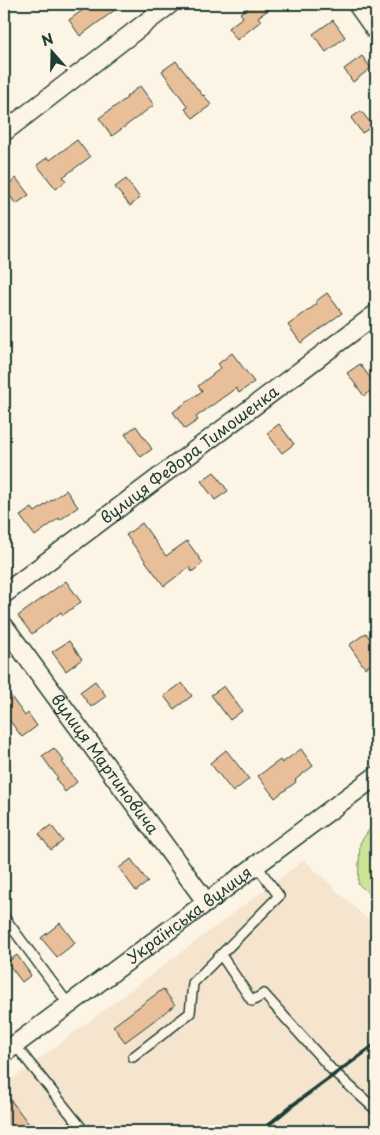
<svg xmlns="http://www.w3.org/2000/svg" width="380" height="1135" viewBox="0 0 380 1135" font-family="'Playpen Sans',sans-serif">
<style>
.built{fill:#f6e5ce}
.green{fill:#cde398;stroke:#769066}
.building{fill:#e9bf99;stroke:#1f3d34}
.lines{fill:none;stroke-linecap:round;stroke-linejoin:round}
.lane-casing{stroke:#1f3d34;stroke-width:12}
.street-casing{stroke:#1f3d34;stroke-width:21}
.lane{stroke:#fcf5e5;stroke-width:9}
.street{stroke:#fcf5e5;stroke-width:18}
.rail{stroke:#1f3d34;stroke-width:4}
.labels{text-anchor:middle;stroke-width:5;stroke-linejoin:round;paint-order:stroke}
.street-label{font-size:16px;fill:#1f3d34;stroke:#fcf5e5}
</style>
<rect width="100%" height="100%" fill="#fcf5e5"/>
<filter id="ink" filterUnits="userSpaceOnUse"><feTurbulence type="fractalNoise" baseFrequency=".02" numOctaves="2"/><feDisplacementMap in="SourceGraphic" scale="10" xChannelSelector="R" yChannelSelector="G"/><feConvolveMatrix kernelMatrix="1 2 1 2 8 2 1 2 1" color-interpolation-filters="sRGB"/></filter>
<g filter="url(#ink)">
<polygon class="built" points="304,860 376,927 376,1131 4,1131 4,1085"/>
<polygon class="green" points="376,820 376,899 358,884 360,843"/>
<g class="building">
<polygon points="91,4 123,4 80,36 69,20"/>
<polygon points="253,4 277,4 258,17 261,21 237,40 228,28 243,17 240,13"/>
<polygon points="333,20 345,37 326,52 313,34"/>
<polygon points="362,56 371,68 353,82 344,69"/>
<polygon points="176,61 203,96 204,95 211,105 193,118 185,109 188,107 162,71"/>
<polygon points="140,86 154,105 112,136 99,118 127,98 126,97"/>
<polygon points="361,111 373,126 362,133 351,118"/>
<polygon points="77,140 90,157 63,177 66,181 56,189 37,165 48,157 50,160"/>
<polygon points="16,178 29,195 16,204 4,188"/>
<polygon points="126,179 140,198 130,206 115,187"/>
<polygon points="327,293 342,313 301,343 288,325 317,304 315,302"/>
<polygon points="232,353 254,382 239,393 236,388 196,417 198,420 185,429 173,412 202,391 198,386 221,368 218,364"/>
<polygon points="360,364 376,386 376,387 364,396 347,373"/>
<polygon points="279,424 294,444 282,453 267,433"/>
<polygon points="136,426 152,449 141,457 125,434"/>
<polygon points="214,472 228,491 215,500 201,481"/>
<polygon points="66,490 78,507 60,520 59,518 35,536 20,516 32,508 35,512"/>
<polygon points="142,523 166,556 187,541 203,563 192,572 189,567 164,586 126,535"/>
<polygon points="66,581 81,602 63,615 61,612 32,634 18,616"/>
<polygon points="366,633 376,648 376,661 365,668 349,645"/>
<polygon points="69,641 82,659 66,671 52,652"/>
<polygon points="95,681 106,696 91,707 80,692"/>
<polygon points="182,683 192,696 174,709 164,696"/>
<polygon points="224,686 242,711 230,720 211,695"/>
<polygon points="4,687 25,716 28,713 37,726 22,737 4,713"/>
<polygon points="54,748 64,761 62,762 77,782 65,792 56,779 58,778 42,756"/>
<polygon points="301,749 313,766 295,780 296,782 275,798 258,776 280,760 282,763"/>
<polygon points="226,750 249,779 233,792 210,763"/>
<polygon points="51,825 63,841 51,850 39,834"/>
<polygon points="131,859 148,882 136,891 119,868"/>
<polygon points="60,923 75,943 57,957 41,938"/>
<polygon points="17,955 31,975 22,982 7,962"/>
<polygon points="163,989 175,1005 125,1042 113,1026"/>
<polygon points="4,1091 34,1131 4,1131"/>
</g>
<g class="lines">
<g class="lane-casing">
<g id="lane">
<polyline points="4,917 69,1005"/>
<polyline points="221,955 252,1001 264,994 332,1070 376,1110"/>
<polyline points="15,1045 84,1131"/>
<polyline points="133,1057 190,1013 193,983 279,896 257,866"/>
</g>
</g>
<g class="street-casing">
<g id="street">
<polyline points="357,4 376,31"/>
<polyline points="4,132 170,4"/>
<path id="s1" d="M4,594L376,314"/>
<path id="s2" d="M4,626L207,903"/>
<path id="s3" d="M4,1053L376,776"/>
</g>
</g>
<use href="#lane" class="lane"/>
<use href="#street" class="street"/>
<polyline class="rail" points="261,1131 290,1107 376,1044"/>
</g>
</g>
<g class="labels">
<g class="street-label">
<text dy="6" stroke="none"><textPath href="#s1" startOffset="232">вулиця Федора Тимошенка</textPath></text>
<text dy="6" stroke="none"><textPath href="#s2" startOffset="171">вулиця Мартиновича</textPath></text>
<text dy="6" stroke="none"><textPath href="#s3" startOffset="231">Українська вулиця</textPath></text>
</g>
</g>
<rect width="380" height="1135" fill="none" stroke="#fcf5e5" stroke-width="20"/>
<rect x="10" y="10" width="360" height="1115" fill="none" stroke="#1f3d34" stroke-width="2" filter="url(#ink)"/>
<g transform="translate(52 52) rotate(340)" stroke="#fcf5e5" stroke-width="4" paint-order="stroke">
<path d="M0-4L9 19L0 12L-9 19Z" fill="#1f3d34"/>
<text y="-8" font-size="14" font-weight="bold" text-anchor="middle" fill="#1f3d34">N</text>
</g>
</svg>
